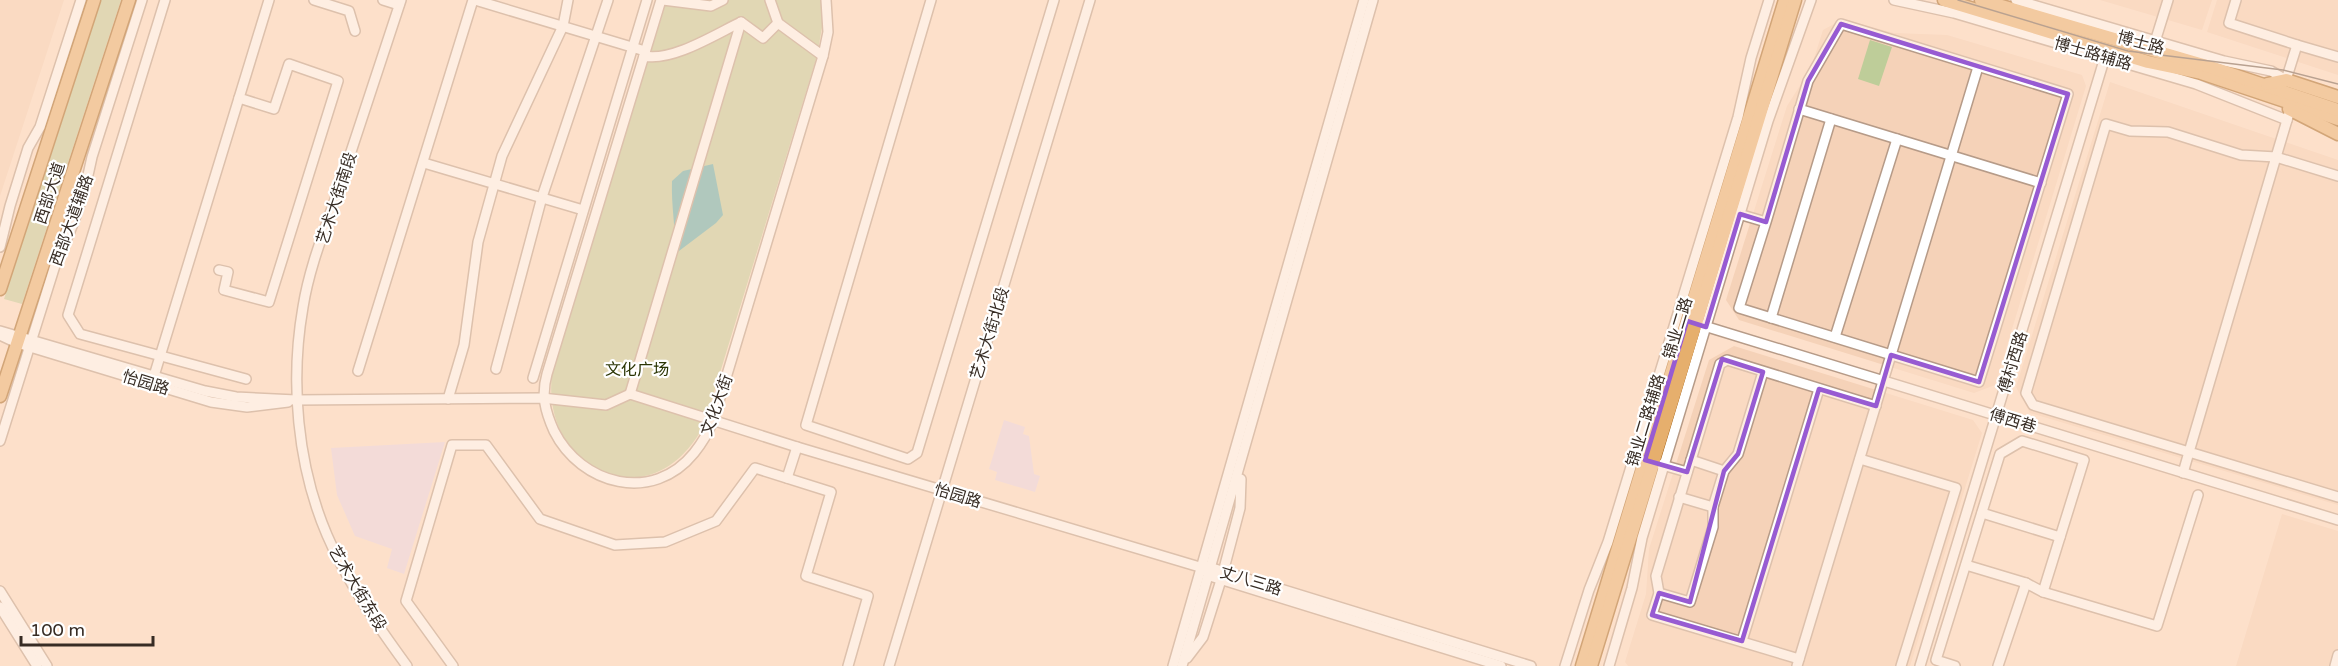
<svg xmlns="http://www.w3.org/2000/svg" width="2338" height="666" viewBox="0 0 2338 666" font-family="'Varela Round','Noto Sans SC',sans-serif">
<style>
.built{fill:#f5d2b8}
.education{fill:#e6d6e9}
.green{fill:#becd99}
.water{fill:#53acae}
.lines{fill:none;stroke-linecap:round;stroke-linejoin:round}
.minor-casing{stroke:#b69b88;stroke-width:12}
.major-casing{stroke:#9e5e14;stroke-width:15}
.minor{stroke:#fff;stroke-width:9}
.major{stroke:#e6af6d;stroke-width:12}
.tram{stroke:#66564b;stroke-width:1.5}
.marked{fill:none;stroke:#975bd2;stroke-width:4.5;stroke-linejoin:round}
.labels{text-anchor:middle;stroke-width:4.5;stroke-linejoin:round;paint-order:stroke}
.street-label{font-size:16px;fill:#372c24;stroke:#fff}
.park-label{font-size:16px;fill:#2b3504;stroke:#fff}
</style>
<rect width="100%" height="100%" fill="#fde0cb"/>
<g class="built">
<polygon points="0,0 64,0 0,196"/>
<polygon points="2100,0 2212,0 2202,30"/>
<polygon points="2217,0 2338,0 2338,75 2207,32"/>
<polygon points="1843,19 1894,33 1947,35 2082,75 2086,86 1995,385 1974,393 1739,320 1726,300 1787,106 1811,68 1823,30"/>
<polygon points="2110,82 2338,160 2338,505 2030,413 2016,387"/>
<polygon points="1734,346 1973,420 1982,433 1910,666 1628,666 1625,662 1646,594 1649,549 1709,360"/>
<polygon points="2282,514 2338,531 2338,666 2236,666"/>
</g>
<g class="education">
<polygon points="1004,420 1025,427 1023,434 1029,436 1034,474 1040,476 1035,492 995,480 997,472 989,469"/>
<polygon points="445,442 404,574 387,568 392,549 355,536 337,495 331,448"/>
</g>
<g class="green">
<polygon points="101,0 121,0 22,304 4,299"/>
<path d="M667,0H821L823,22L817,56L704,425C652,525 535,470 553,367Z"/>
<polygon points="1870,40 1892,47 1879,86 1858,79"/>
</g>
<path class="water" d="M713,164L723,215L716,223L675,254C676,229 671,206 672,181L683,171Z"/>
<g class="lines">
<g class="minor-casing">
<g id="minor">
<polyline points="165,0 68,315 80,334 246,379"/>
<polyline points="314,0 349,11 355,31"/>
<polyline points="383,0 399,5"/>
<path d="M401,0C382,58 363,115 344,173C330,217 310,262 303,307C290,381 297,465 327,535C347,582 377,625 407,666"/>
<polyline points="475,0 645,51"/>
<path d="M661,0L547,374C541,395 545,411 554,431C581,485 653,504 694,453C702,443 708,433 713,421L823,56L828,32L826,0"/>
<polyline points="663,0 711,6 723,0"/>
<polyline points="770,0 778,23"/>
<polyline points="931,0 806,425 908,459 917,453 1054,0"/>
<polyline points="1894,0 1954,13 2196,84 2287,120"/>
<polyline points="2016,0 2224,61 2271,71 2286,80 2297,45 2338,57"/>
<polyline points="2236,0 2229,23 2297,45"/>
<polyline points="2154,45 2168,0"/>
<path d="M644,56C672,62 716,34 741,22L763,38L778,23L823,56"/>
<polyline points="1799,109 2041,183"/>
<polyline points="424,163 583,210"/>
<polyline points="2338,176 2276,157 2189,452 2338,497"/>
<polyline points="1725,210 1766,222 1808,81 1841,24 2068,94 1979,382 1739,308 1766,222"/>
<polyline points="0,247 10,206 28,148 40,127 81,0"/>
<polyline points="219,270 228,272 224,290 269,302 338,81 289,64 274,109 239,98 269,0"/>
<polyline points="1771,318 1831,119"/>
<polyline points="1701,325 2338,520"/>
<polyline points="0,331 205,391 236,397 296,400 542,398 606,405 630,394 797,447 1203,568 1212,568 1531,666"/>
<polyline points="0,335 17,343 211,402 247,407 288,402"/>
<polyline points="1835,337 1897,139"/>
<polyline points="496,369 542,197 608,0"/>
<polyline points="358,371 473,0"/>
<polyline points="154,376 239,98"/>
<polyline points="533,378 647,0"/>
<polyline points="630,394 741,22"/>
<polyline points="448,399 464,345 478,242 502,156 563,26 568,0"/>
<path d="M0,441L58,256C75,226 85,191 92,157L142,0"/>
<polyline points="1860,459 1956,488 1901,666"/>
<polyline points="1691,460 1724,471"/>
<polyline points="1659,464 1687,472"/>
<polyline points="2183,473 2189,452 2033,405 2026,393 2106,124 2130,131 2168,132 2241,155 2276,157 2290,110"/>
<polyline points="787,478 797,447"/>
<polyline points="1679,497 1713,507"/>
<polyline points="1982,513 2060,537"/>
<polyline points="1966,565 2026,583 2043,592 2157,626 2198,495"/>
<polyline points="1207,572 1210,576 1501,666"/>
<polyline points="0,591 47,666"/>
<polyline points="1659,593 1690,602 1713,527 1713,507 1724,471 1738,454 1763,372"/>
<polyline points="0,607 37,666"/>
<polyline points="1742,641 1819,389"/>
<polyline points="1187,658 1203,637 1221,580 1240,508 1241,479"/>
<polyline points="1799,659 1652,615 1659,593 1656,576 1720,364 1727,360 1876,406"/>
<polyline points="453,666 406,601 452,445 486,445 540,519 615,545 665,542 716,521 755,468 831,492 806,576 868,596 848,666"/>
<polyline points="889,666 1090,0"/>
<polyline points="1173,666 1364,0"/>
<polyline points="1182,666 1373,0"/>
<polyline points="1565,666 1589,590 1608,542 1738,117 1751,58 1769,0"/>
<polyline points="1609,666 1632,588 1642,538 1768,121 1811,0"/>
<polyline points="1797,666 1978,67"/>
<polyline points="1920,666 2105,57"/>
<polyline points="1955,666 1936,660 2000,454 2022,441 2084,460 2043,592"/>
<polyline points="1998,666 2026,583"/>
<polyline points="2335,666 2338,655"/>
</g>
</g>
<g class="major-casing">
<g id="major">
<polyline points="1944,0 2148,62 2201,73 2338,119"/>
<polyline points="1981,0 2210,67 2338,110"/>
<polyline points="2267,84 2286,80 2338,97"/>
<polyline points="2289,109 2338,134"/>
<polyline points="0,289 94,0"/>
<polyline points="0,396 129,0"/>
<polyline points="1582,666 1785,0"/>
<polyline points="1591,666 1795,0"/>
</g>
</g>
<use href="#minor" class="minor"/>
<use href="#major" class="major"/>
<polyline class="tram" points="1958,0 2128,51 2283,70 2338,84"/>
</g>
<path d="M0 0H2338V666H0ZM1841,24L2068,94L1979,382L1891,355L1876,406L1819,389L1742,641L1652,615L1659,593L1690,602L1724,471L1738,454L1763,372L1722,359L1687,472L1645,460L1687,321L1706,327L1740,214L1766,222L1808,81Z" fill="#fde0cb" fill-opacity=".55" fill-rule="evenodd"/>
<path class="marked" d="M1841,24L2068,94L1979,382L1891,355L1876,406L1819,389L1742,641L1652,615L1659,593L1690,602L1724,471L1738,454L1763,372L1722,359L1687,472L1645,460L1687,321L1706,327L1740,214L1766,222L1808,81Z"/>
<g class="labels">
<g class="street-label">
<text transform="translate(2141 42) rotate(15)" y="6">博士路</text>
<text transform="translate(2093 53) rotate(16)" y="6">博士路辅路</text>
<text transform="translate(49 193) rotate(-72)" y="6">西部大道</text>
<text transform="translate(336 198) rotate(-72)" y="6">艺术大街南段</text>
<text transform="translate(71 220) rotate(-70)" y="6">西部大道辅路</text>
<text transform="translate(1677 328) rotate(-73)" y="6">锦业二路</text>
<text transform="translate(989 333) rotate(-73)" y="6">艺术大街北段</text>
<text transform="translate(2012 362) rotate(-73)" y="6">傅村西路</text>
<text transform="translate(146 382) rotate(17)" y="6">怡园路</text>
<text transform="translate(716 405) rotate(-70)" y="6">文化大街</text>
<text transform="translate(1645 420) rotate(-73)" y="6">锦业二路辅路</text>
<text transform="translate(2013 420) rotate(17)" y="6">傅西巷</text>
<text transform="translate(958 495) rotate(17)" y="6">怡园路</text>
<text transform="translate(1251 580) rotate(17)" y="6">丈八三路</text>
<text transform="translate(358 588) rotate(59)" y="6">艺术大街东段</text>
</g>
<g class="park-label">
<text x="637" y="375">文化广场</text>
</g>
</g>
<path d="M21 636v9h132v-9" fill="none" stroke="#372c24" stroke-width="3"/>
<text x="30" y="636" font-size="18" fill="#372c24" stroke="#ffffff" stroke-width="4.5" paint-order="stroke">100 m</text>
</svg>
